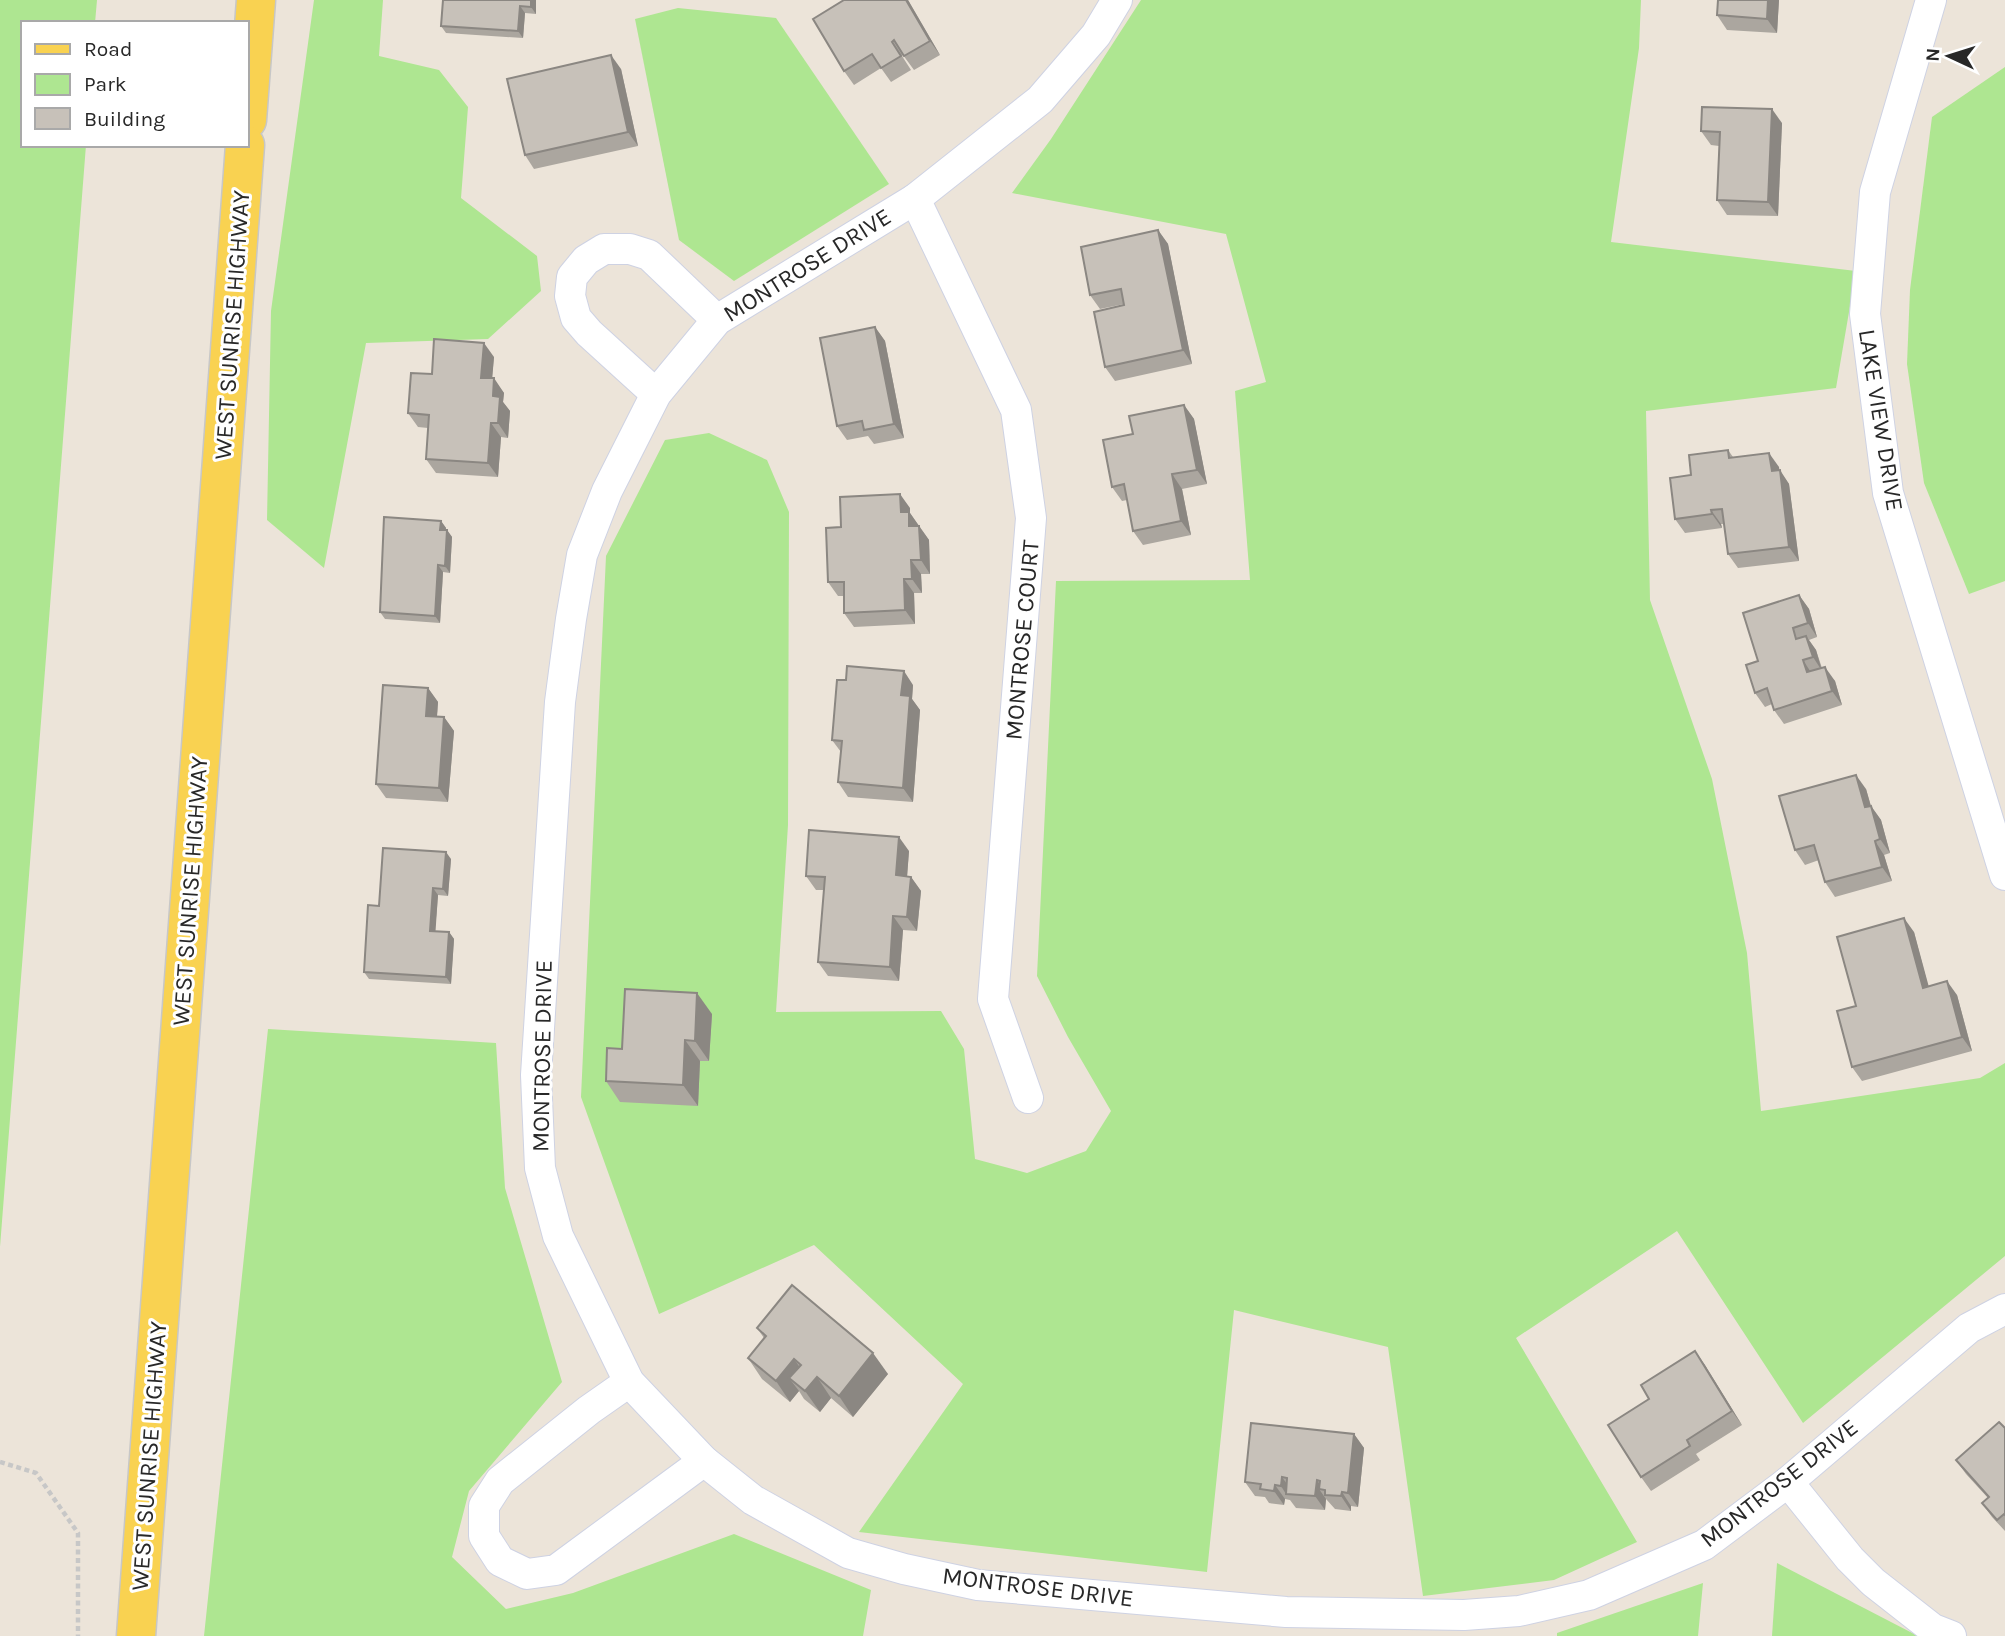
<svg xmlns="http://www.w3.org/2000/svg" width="2005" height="1636" viewBox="0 0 2005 1636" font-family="Karla,sans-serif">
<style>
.green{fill:#aee691}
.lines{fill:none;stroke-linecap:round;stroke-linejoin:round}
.street-casing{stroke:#ced2e3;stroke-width:32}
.primary-casing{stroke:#c7c7c7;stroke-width:41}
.path{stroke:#c7c7c7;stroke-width:4.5;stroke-dasharray:5 3.5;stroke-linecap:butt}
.street{stroke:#fff;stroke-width:30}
.primary{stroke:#f9d251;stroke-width:38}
.wall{fill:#aba69f}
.shaded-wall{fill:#8b8782}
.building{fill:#c7c1b9;stroke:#8b8782;stroke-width:2}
.labels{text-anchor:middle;stroke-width:6;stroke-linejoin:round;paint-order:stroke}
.street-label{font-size:24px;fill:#282828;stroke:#fff}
</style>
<rect width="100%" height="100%" fill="#ece4d9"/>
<g class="green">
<polygon points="0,0 97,0 95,23 23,23 23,145 86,145 0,1247"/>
<polygon points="314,0 383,0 379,56 439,70 468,107 461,198 537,256 541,291 488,339 366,343 324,568 267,520 271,311"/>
<polygon points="1141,0 1641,0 1639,48 1611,242 1856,271 1836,388 1646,411 1650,600 1712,779 1747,953 1761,1111 1980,1078 2005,1063 2005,1256 1803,1423 1677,1231 1516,1338 1637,1542 1554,1580 1423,1596 1388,1347 1234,1310 1207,1572 859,1532 963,1384 814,1245 659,1314 581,1097 606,556 665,440 709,433 767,460 789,512 788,825 776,1012 941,1011 964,1049 975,1159 1027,1173 1086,1151 1111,1111 1068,1037 1037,976 1056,581 1250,580 1235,391 1266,382 1226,234 1012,193 1051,139"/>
<polygon points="678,8 776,18 889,184 734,281 679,240 635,19"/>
<polygon points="2005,67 2005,581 1969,594 1924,483 1907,364 1910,290 1932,117"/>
<polygon points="268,1029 496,1043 505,1188 562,1382 469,1491 452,1557 506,1609 573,1593 734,1534 871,1590 863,1636 204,1636"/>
<polygon points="1777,1563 1918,1636 1772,1636"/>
<polygon points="1703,1583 1698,1636 1557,1636 1557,1633"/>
</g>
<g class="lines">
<g class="street-casing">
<g id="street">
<polyline points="1117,0 1096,35 1040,100 915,199 717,320 656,394 607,491 582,555 571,619 560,702 536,1075 540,1168 558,1236 629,1382 704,1461 753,1500 848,1553 904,1569 978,1585 1286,1612 1464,1615 1519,1611 1589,1595 1704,1545 1788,1482 1969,1328 2005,1309"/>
<polyline points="1931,0 1875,192 1865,314 1888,493 2005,875"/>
<polyline points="915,199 1016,410 1031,518 993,999 1028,1098"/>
<polyline points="656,394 589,333 576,318 570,296 572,277 586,260 604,249 630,249 649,255 717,320"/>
<polyline points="629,1382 589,1410 500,1481 484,1506 484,1536 500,1561 527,1574 556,1570 704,1461"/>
<polyline points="1788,1482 1850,1559 1873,1582 1933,1629 1951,1636"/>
</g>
</g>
<g class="primary-casing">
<g id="primary">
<polyline points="247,120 256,0"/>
<polyline points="136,1636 245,145"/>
</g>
</g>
<polyline class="path" points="0,1462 36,1473 78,1533 78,1636"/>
<use href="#street" class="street"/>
<use href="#primary" class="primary"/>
</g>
<g class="wall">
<polygon points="443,0 536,0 536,14 525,13 523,38 446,33 441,26"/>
<polygon points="844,0 908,0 940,55 914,70 903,55 902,56 911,70 891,82 881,68 854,85 844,71"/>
<polygon points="1779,0 1777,33 1727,30 1717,15"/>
<polygon points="621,69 638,146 534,169 525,155"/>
<polygon points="1782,123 1778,216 1727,215 1717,200 1719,146 1711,145 1701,131"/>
<polygon points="1158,230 1168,244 1192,364 1115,381 1105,367 1124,304 1100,309 1090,295"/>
<polygon points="875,327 885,341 904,438 874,444 868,436 847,440 837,426"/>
<polygon points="494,357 492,378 504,393 503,402 510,411 508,438 501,437 498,477 436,473 426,459 428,428 418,427 408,413 432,374"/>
<polygon points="1184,405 1194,419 1207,484 1182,489 1191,535 1143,545 1133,531 1127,500 1122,501 1112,487 1133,434"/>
<polygon points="1728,450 1733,457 1779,467 1779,470 1789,484 1799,561 1738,568 1728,554 1724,524 1721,524 1722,528 1685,533 1675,519 1691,475"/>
<polygon points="910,508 910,513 929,540 930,574 921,574 922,593 914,593 915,624 854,627 844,613 844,596 838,596 828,582 841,527"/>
<polygon points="441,521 446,528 445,530 447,530 452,537 450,573 443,572 440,623 385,619 380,612"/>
<polygon points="1799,595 1809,609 1817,637 1809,640 1816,650 1822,668 1835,681 1842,705 1784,724 1774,710 1772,704 1765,707 1755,693 1758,661"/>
<polygon points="913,685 912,699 920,710 913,802 848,797 838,782 841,752 832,740"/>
<polygon points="428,688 438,702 437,716 444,717 454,731 448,802 386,798 376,784"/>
<polygon points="1866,789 1871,806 1881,820 1890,853 1884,855 1892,881 1835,897 1825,882 1819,860 1805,865 1795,850"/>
<polygon points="909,851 907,877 911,877 921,891 917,931 903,930 899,981 828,976 818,962 824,890 816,890 806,876"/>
<polygon points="451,859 448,896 438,895 435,931 449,932 454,939 451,984 369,979 364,972 379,906"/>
<polygon points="1914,932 1928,986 1957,995 1972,1051 1862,1081 1852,1067 1856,1006"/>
<polygon points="712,1014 709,1061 700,1061 698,1106 620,1102 606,1081 622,1049"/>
<polygon points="757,1328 888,1374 853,1417 831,1398 820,1412 804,1399 799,1391 790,1402 762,1379 748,1358 764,1338"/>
<polygon points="1695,1351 1742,1425 1696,1454 1700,1460 1651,1491 1641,1477 1649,1399"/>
<polygon points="2005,1428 2005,1531 1992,1517 1982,1503 1988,1498 1966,1474 1956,1460"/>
<polygon points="1354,1434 1364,1448 1358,1507 1351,1506 1351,1511 1335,1509 1326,1499 1325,1510 1296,1508 1290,1500 1285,1499 1284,1505 1269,1503 1265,1497 1255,1496 1245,1482"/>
</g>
<g class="shaded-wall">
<polygon points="531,0 536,0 536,14 531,7"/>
<polygon points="906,0 908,0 940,55 930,41"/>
<polygon points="1768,0 1779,0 1777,33 1767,19"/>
<polygon points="520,6 525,13 523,38 518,31"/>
<polygon points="611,55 621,69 638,146 628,132"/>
<polygon points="1772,109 1782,123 1778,216 1768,202"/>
<polygon points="1158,230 1168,244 1192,364 1183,350"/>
<polygon points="875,327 885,341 904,438 894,424"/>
<polygon points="484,343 494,357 491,392 481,378"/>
<polygon points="494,378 504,393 503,402 510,411 508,438 498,423 493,396"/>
<polygon points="1184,405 1194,419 1207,484 1197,470"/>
<polygon points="491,423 501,437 498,477 488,463"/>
<polygon points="1769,453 1779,467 1781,485 1772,471"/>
<polygon points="1780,470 1789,484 1799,561 1789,547"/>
<polygon points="1172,474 1182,489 1191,535 1181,521"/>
<polygon points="900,494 910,508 910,513 919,526 919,540 901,512"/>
<polygon points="1711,510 1721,524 1722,528 1712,514"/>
<polygon points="441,521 446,528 445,537 440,530"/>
<polygon points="919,526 929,540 930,574 921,560"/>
<polygon points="447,530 452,537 450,573 445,566"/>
<polygon points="911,560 921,574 922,593 912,579"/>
<polygon points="438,565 443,572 440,623 435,616"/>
<polygon points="904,579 914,593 915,624 905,610"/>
<polygon points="1799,595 1809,609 1817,637 1808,623"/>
<polygon points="1806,636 1816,650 1822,671 1813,657"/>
<polygon points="1803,660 1812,674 1807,672"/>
<polygon points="1825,667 1835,681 1842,705 1832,691"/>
<polygon points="904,671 913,685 912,699 920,710 913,802 903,788 901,695"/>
<polygon points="428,688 438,702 436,730 426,716"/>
<polygon points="444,717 454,731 448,802 439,788"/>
<polygon points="1856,775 1866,789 1875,821 1865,807"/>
<polygon points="1871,806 1881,820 1890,853 1880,839"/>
<polygon points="899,837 909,851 906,890 896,875"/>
<polygon points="1875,841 1884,855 1892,881 1882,867"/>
<polygon points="446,852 451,859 448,896 443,889"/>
<polygon points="911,877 921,891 917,931 907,917"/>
<polygon points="433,888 438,895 435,938 430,931"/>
<polygon points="893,916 903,930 899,981 890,967"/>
<polygon points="1904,918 1914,932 1933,1002 1923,988"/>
<polygon points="449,932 454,939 451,984 446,977"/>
<polygon points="1947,981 1957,995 1972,1051 1962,1037"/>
<polygon points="697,993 712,1014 709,1061 695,1041"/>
<polygon points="685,1040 700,1061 698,1106 683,1085"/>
<polygon points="1695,1351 1705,1365 1742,1425 1732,1411"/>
<polygon points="873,1353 888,1374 853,1417 839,1396"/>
<polygon points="794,1359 808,1379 789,1378 799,1391 790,1402 776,1381"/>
<polygon points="817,1377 831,1398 820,1412 805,1391"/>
<polygon points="1354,1434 1364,1448 1358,1507 1348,1493"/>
<polygon points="1282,1477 1292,1491 1286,1494 1281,1486"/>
<polygon points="1317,1480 1323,1490 1319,1489 1326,1499 1325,1510 1315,1496"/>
<polygon points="1275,1485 1285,1499 1284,1505 1274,1491"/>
<polygon points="1342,1492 1351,1506 1351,1511 1341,1496"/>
</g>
<g class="building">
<polygon points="443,0 531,0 531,7 520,6 518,31 441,26"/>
<polygon points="844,0 906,0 930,41 904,56 894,40 892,42 901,56 881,68 872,54 844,71 813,19"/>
<polygon points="1718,0 1768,0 1767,19 1717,15"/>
<polygon points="611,55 628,132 525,155 507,79"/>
<polygon points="1702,107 1772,109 1768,202 1717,200 1720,132 1701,131"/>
<polygon points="1158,230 1183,350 1105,367 1094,312 1124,305 1121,289 1090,295 1081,247"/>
<polygon points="875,327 894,424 864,430 862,421 837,426 820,338"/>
<polygon points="434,339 484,343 481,378 494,378 493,396 500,397 498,423 491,423 488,463 426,459 429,415 408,413 411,373 432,374"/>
<polygon points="1184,405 1197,470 1172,474 1181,521 1133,531 1124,484 1112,487 1103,440 1133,434 1129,416"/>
<polygon points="1728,450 1729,458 1769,453 1772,471 1780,470 1789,547 1728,554 1722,509 1711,510 1712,514 1675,519 1670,478 1691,475 1689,455"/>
<polygon points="900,494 901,512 909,512 909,526 919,526 921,560 911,560 912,579 904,579 905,610 844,613 844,582 828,582 826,528 841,527 840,497"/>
<polygon points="384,517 441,521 440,530 447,530 445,566 438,565 435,616 380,612"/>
<polygon points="1799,595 1808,623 1793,628 1796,639 1806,636 1813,657 1803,660 1807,672 1825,667 1832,691 1774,710 1767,688 1755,693 1746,665 1758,661 1743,613"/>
<polygon points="847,666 904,671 901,695 910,696 903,788 838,782 842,741 832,740 837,680 846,680"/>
<polygon points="383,685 428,688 426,716 444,717 439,788 376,784"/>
<polygon points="1856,775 1865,807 1871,806 1880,839 1875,841 1882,867 1825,882 1814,845 1795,850 1779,796"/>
<polygon points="809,830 899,837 896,875 911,877 907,917 893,916 890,967 818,962 825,877 806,876"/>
<polygon points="383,848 446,852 443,889 433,888 430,931 449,932 446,977 364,972 368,905 379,906"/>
<polygon points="1904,918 1923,988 1947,981 1962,1037 1852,1067 1837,1011 1856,1006 1837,937"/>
<polygon points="625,989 697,993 695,1041 685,1040 683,1085 606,1081 607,1048 622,1049"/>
<polygon points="792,1285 873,1353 839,1396 817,1377 805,1391 789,1378 801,1365 794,1359 776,1381 748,1358 766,1336 757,1328"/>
<polygon points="1695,1351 1732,1411 1687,1440 1690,1446 1641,1477 1608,1425 1649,1399 1641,1385"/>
<polygon points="1999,1422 2005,1428 2005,1515 2004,1514 1997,1520 1982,1503 1989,1497 1956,1460"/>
<polygon points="1251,1423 1354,1434 1348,1493 1342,1492 1341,1496 1325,1495 1325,1490 1319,1489 1320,1481 1317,1480 1315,1496 1286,1494 1287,1478 1282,1477 1281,1486 1275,1485 1274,1491 1260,1489 1261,1484 1245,1482"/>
</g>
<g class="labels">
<g class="street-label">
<text transform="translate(807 265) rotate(-32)" y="8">MONTROSE DRIVE</text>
<text transform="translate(232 325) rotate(-86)" y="8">WEST SUNRISE HIGHWAY</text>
<text transform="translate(1881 420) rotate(81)" y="8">LAKE VIEW DRIVE</text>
<text transform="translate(1022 640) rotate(-85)" y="8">MONTROSE COURT</text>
<text transform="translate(190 891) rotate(-86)" y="8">WEST SUNRISE HIGHWAY</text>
<text transform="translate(542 1056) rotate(-89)" y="8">MONTROSE DRIVE</text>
<text transform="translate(149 1456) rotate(-86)" y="8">WEST SUNRISE HIGHWAY</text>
<text transform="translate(1779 1483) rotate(-38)" y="8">MONTROSE DRIVE</text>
<text transform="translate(1038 1587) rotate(7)" y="8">MONTROSE DRIVE</text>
</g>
</g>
<rect x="21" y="21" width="228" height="126" fill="#ffffff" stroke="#a9a9a9" stroke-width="2"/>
<rect x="35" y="44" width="35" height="10" fill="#f9d251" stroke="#a9a9a9" stroke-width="2"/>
<text x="84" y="56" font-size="21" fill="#282828">Road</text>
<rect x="35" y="74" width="35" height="21" fill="#aee691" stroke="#a9a9a9" stroke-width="2"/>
<text x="84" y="91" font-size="21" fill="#282828">Park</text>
<rect x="35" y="108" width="35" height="21" fill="#c7c1b9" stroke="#a9a9a9" stroke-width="2"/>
<text x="84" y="126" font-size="21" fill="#282828">Building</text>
<g transform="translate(1949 56) rotate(274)" stroke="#ffffff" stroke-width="5" paint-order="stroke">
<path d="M0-5L12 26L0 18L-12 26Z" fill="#282828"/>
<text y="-10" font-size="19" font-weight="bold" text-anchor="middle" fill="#282828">N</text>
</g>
</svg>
